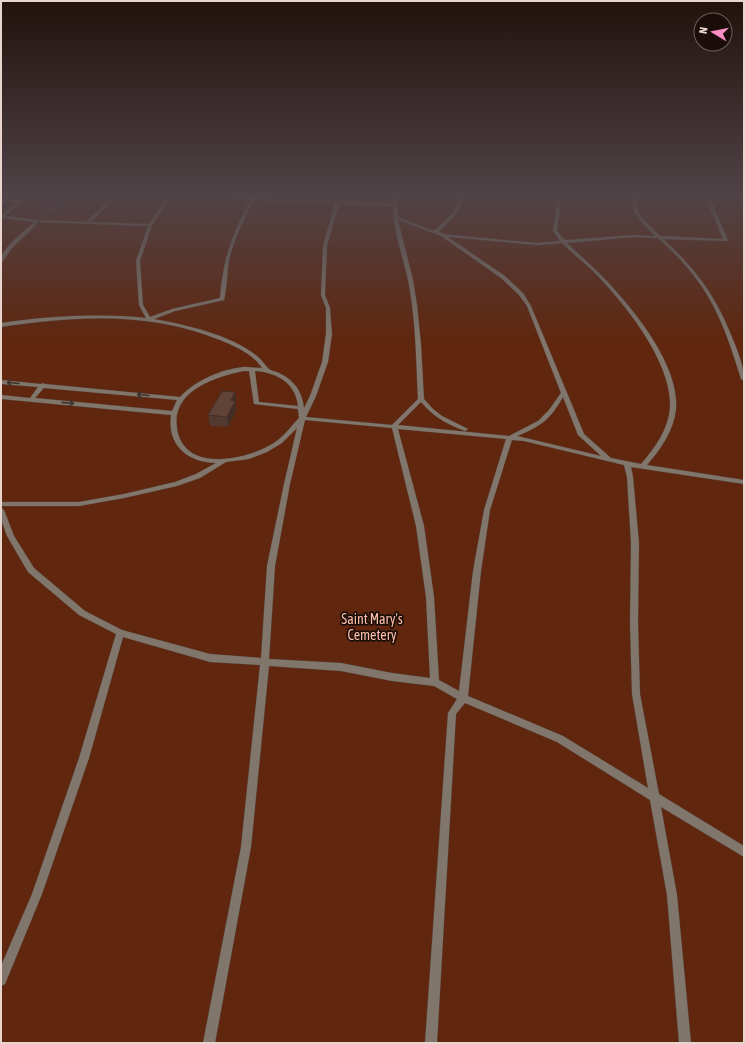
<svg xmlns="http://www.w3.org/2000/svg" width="745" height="1044" viewBox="0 0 745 1044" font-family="'Asap Condensed',sans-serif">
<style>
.green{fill:#60260e}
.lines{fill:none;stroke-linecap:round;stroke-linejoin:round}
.service-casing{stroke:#583e34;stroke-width:1}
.minor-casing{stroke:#583e34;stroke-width:1}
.secondary-casing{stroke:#583e34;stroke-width:1}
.service{fill:#80766b;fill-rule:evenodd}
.minor{fill:#80766b;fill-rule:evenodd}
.secondary{fill:#b1a290;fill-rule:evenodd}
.wall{fill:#53392f}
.shaded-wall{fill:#432e26}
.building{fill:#604237;stroke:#432e26}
.oneway{stroke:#3e322c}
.labels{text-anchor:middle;stroke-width:3.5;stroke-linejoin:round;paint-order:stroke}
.park-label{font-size:14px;fill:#fcbea7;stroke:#1b0e0a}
</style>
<rect width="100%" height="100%" fill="#3c2117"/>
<polygon class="green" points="21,196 737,196 744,209 744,1043 1,1043 1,212"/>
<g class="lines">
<g class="service-casing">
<path id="service" d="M113,196H117L91,222L149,224L168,196H172L152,225L140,261L143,305L150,317L172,309L220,298C223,259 232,235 250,200L194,196H227L336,201L337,196H341L339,201L393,204V196H397L398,217L434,231L453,213L461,196H465L456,215L439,231L443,234L537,243L560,241L553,231L557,204L556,196H560L561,204L557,231L565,240L634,235L655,236L637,217L633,209L632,196H636L637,209L641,217L660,236L723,239L705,196H709L728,240L727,241L663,239C698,271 717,298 734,342C739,355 744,367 744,381L741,379C730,343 718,306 694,276C684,262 671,250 658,238L634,237L567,243C577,253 588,262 598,272C628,302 680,363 676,409C674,430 661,449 647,465L744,480V484L631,467L633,477L639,543L638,623L640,694L659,794L744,846V857L661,807L677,895L691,1043H679L667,895L650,800L557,742L465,703L456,714L437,1043H425L448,713L457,699L434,686L392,681L341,671L269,666L251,847L215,1043H203L241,847L260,665L210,662L123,637L89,758L42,894L5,984L1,986V966L32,894L79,758L116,634L79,615L28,572L7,536L1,519V508L4,510L14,536L34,568L85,611L122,630L210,654L261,658L267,566L284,484L297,428L282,443L267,452L249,459L226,462L200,478L177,486L124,498L79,506H1V502H79L124,494L175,482L196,474L216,463C187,462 167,445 171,415L1,399V395L30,398L38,387L1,384V380L41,384L43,383L45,384L180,397C195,381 221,369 244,367C250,367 256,368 262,368C253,354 235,346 220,340C148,311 76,316 1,327V323C51,316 95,313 146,318L139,305L136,261L148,226L37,222L35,226L12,248L3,261H1C1,248 23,233 32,224L34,222L1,218V215L17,202L4,200L5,199L21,200L23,201L5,216L36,220L86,222ZM254,200L335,203L323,246L321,295L326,308V334L322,362L310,396L304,408C302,391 294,380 279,373C275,371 270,371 268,368C264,364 262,360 257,356C231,335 187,325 154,319L175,311L224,300C227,288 227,273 229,260C234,239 244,219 254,200ZM339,204L393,206C393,235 406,263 410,291C416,326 416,363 418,399L392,425L306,417L316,396L328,362L332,334L330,308L325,295L327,246ZM398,220L441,236L501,278L519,295L527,306L561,393L549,410L538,421L509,436L398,425L421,402C433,416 446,424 463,430L465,431L468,429L442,416L433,409L424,399L421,345L417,305L413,280ZM448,237L537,245L562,243C572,253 582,261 592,270C623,301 673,362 670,408C668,430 655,448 641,464L611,458L584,434L531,306L523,293L505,276ZM243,371H249L254,404L298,409L299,418C292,425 286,434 278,440C259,455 215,467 192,453C183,447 178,438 177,428C171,391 215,377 243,371ZM255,371C276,372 296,383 298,406L259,402ZM44,388L177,400L172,411L35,398ZM563,397L578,435L601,456L517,436C541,426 550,420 563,397ZM305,420L392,428L416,526L426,597L430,678L392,673L341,663L269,659L275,566L290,484ZM398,429L506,439L484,510L473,571L459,691L439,680L434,597L424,526ZM512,440L524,441L624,465L627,477L631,543L630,623L632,694L648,788L563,736L468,696L481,571L490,510Z"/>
</g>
<g class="minor-casing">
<polygon id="minor" points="740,196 744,196 744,202 742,201"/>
</g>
<g class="secondary-casing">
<polygon id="secondary" points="8,196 13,196 1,205 1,202"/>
</g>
<use href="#service" class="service"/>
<use href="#minor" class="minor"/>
<use href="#secondary" class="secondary"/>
</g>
<g class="wall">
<polygon points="71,202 59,212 42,211 39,203"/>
<polygon points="235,392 236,402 235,404 236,411 228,427 210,426 208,415"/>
</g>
<g class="shaded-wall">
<polygon points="66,196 70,196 71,202 59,212 56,204"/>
<polygon points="235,392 236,402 235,404 236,411 228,427 227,417 231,400"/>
</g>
<g class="building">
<polygon points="47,196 66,196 56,204 39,203"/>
<polygon points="222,391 235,392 231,400 235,401 227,417 208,415"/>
</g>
<defs><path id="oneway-shaft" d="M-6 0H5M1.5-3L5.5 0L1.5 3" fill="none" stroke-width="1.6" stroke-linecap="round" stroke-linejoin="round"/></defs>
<g class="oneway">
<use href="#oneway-shaft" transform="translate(13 383) rotate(-175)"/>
<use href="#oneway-shaft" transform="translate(143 395) rotate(-175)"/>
<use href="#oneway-shaft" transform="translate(68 403) rotate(6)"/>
</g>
<linearGradient id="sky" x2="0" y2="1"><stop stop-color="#21120d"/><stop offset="0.57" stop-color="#504347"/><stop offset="1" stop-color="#504347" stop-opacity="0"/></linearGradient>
<rect width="745" height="342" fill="url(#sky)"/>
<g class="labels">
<g class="park-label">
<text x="372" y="624">Saint Mary's<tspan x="372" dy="16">Cemetery</tspan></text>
</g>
</g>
<rect width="745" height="1044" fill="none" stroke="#e8d5ce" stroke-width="4"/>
<g transform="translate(713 32) rotate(280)"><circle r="19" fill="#1b0e0a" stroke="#6d5e58"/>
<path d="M0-3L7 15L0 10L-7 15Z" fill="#fb8fc5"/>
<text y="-6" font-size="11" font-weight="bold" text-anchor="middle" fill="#e8d5ce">N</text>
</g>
</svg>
